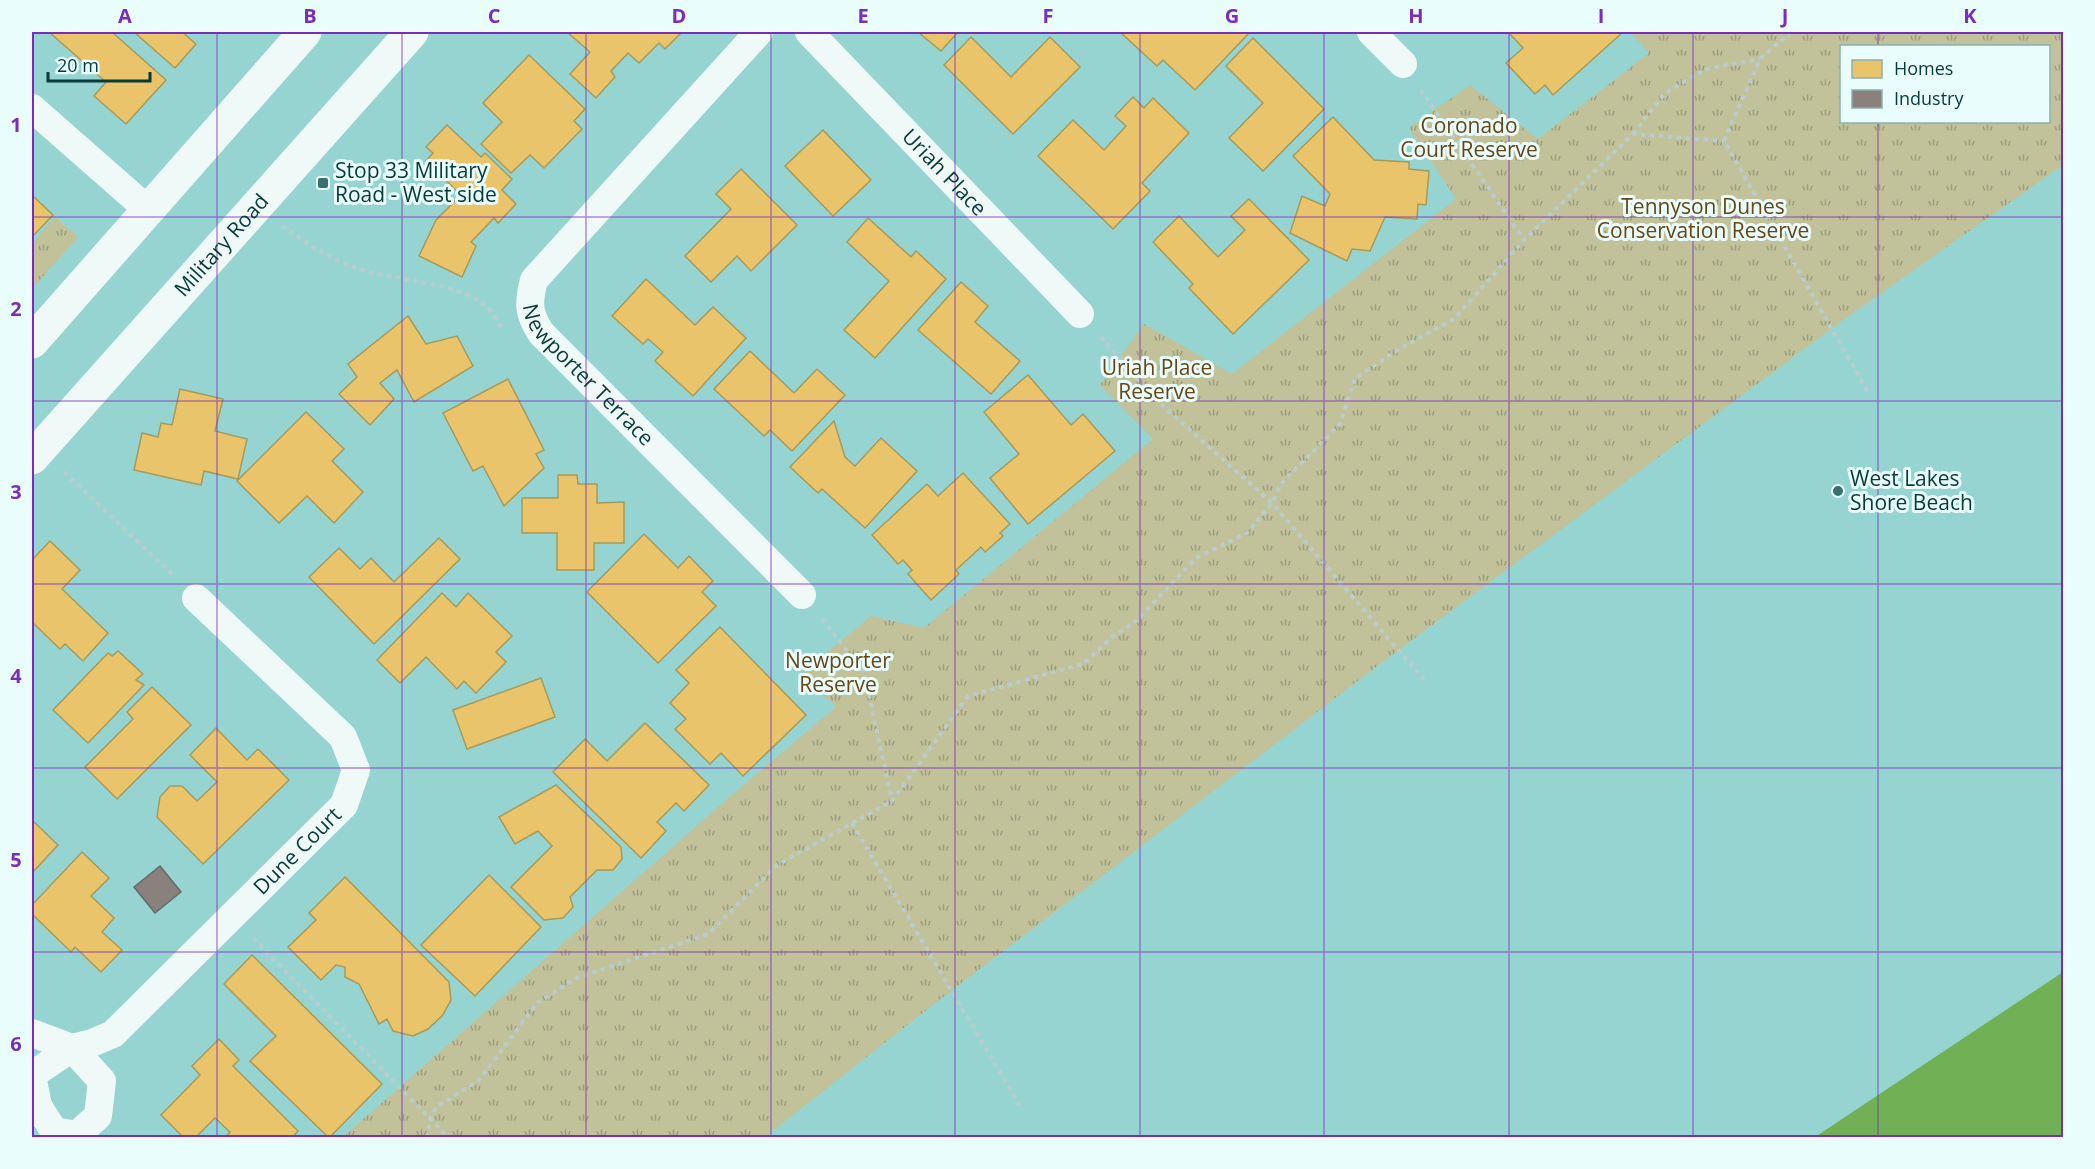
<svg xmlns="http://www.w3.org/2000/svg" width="2095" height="1169" viewBox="0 0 2095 1169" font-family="'Open Sans',sans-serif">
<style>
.grass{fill:url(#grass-tufts);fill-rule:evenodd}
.water{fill:#72b056}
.homes{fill:#e9c46a;stroke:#a59b5c;stroke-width:1.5}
.industry{fill:#8a817c;stroke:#626c68;stroke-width:1.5}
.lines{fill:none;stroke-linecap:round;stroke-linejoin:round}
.path{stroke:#bacdcc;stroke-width:4;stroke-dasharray:4.5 4.5;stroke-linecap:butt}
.minor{stroke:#eff9f8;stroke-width:28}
.secondary{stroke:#eff9f8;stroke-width:33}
.grid{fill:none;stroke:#7b2cbf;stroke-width:1.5;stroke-opacity:0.55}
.poi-dot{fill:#38716f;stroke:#e9fdfc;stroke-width:2}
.labels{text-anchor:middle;stroke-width:6;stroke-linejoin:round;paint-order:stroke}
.park-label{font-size:21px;fill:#684615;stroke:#e9fdfc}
.poi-label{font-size:21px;fill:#063b3a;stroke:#e9fdfc;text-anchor:start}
.street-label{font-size:21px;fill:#063b3a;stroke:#e9fdfc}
.neatline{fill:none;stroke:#7b2cbf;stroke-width:2}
.grid-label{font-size:20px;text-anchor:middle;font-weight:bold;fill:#7b2cbf}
</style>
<defs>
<pattern id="grass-tufts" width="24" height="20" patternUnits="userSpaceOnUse" patternTransform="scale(1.5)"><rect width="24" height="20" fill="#c1c19a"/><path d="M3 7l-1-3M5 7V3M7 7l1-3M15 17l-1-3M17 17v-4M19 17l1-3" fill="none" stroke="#9b9e7f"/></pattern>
</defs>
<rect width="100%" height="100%" fill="#96d4d1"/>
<g class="grass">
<path d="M1630,32H2063V165L1846,318L1380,664L929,1008L765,1137H343L727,799L836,707L803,672L871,616L924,628L1153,439L1100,385L1144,324L1232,374L1456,199L1409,128L1470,85L1538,139L1649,53ZM2048,46V122H1842V46Z"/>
<polygon points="55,217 78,237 32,289 32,244"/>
</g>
<polygon class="water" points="2063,972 2063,1137 1815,1137"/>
<g class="homes">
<polygon points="49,32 112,32 166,80 126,124 94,96 106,82"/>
<polygon points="134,32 182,32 196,44 175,68"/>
<polygon points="567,32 678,32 680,34 665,49 659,43 639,63 628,53 611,71 615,77 596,98 570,74 590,52"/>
<polygon points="918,32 958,32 941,51"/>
<polygon points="1120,32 1250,32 1195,90 1163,60 1157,66"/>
<polygon points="1508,32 1623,32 1553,95 1545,85 1535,94 1506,63 1523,48"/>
<polygon points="971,37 1011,77 1050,37 1080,67 1013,134 944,65"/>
<polygon points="1253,38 1324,109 1263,171 1229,138 1263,103 1226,66"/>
<polygon points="529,55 585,109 574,121 582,129 544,168 530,155 511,173 481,144 502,122 483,103"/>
<polygon points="1133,97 1144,108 1153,98 1189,133 1142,183 1150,191 1113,229 1038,156 1073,120 1104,150 1126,126 1115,116"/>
<polygon points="1333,117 1374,160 1409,162 1409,169 1429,171 1426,205 1418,204 1417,219 1385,217 1370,251 1352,249 1347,261 1290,233 1302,196 1325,206 1330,194 1293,156"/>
<polygon points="447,125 481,157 485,153 512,179 502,190 516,204 498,223 494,218 471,242 476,246 462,277 419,256 436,220 461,195 426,161 433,153 426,147"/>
<polygon points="823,130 871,180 833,216 785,166"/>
<polygon points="741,169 797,225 751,271 737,256 711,282 685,256 731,209 716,194"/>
<polygon points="32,195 53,215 32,237"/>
<polygon points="1249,199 1309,260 1233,334 1189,288 1193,284 1153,242 1179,216 1218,257 1245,230 1231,216"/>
<polygon points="868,218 911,257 916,251 946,279 875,358 844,330 889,281 847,242"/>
<polygon points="646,279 695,325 713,307 746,338 693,396 655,361 663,352 648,339 643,344 612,316"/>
<polygon points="961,282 988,306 975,322 1020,361 991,394 918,330"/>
<polygon points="408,316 426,344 457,336 473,366 414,402 397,370 380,383 394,399 370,425 339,394 357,377 348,364"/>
<polygon points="750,351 794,393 817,369 845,395 792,451 770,430 764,436 714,389"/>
<polygon points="1028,375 1071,425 1083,414 1115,451 1028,524 990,478 1019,454 984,412"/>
<polygon points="508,379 544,450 536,454 544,468 504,506 483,466 473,471 443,413"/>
<polygon points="180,389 223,399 215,431 247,439 238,479 204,471 201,485 134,470 142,433 158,437 161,423 172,425"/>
<polygon points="306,412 344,449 332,461 363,492 334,523 307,496 279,523 237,481"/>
<polygon points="834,421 845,457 855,466 881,438 917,471 865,528 822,489 818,493 790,467"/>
<polygon points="963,473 1010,524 1000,533 1003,536 985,552 981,547 956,570 959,574 931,600 908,574 912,570 903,560 898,564 872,535 927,484 938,496"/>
<polygon points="558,475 577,475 578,484 597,484 597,503 624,502 624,543 594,543 594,570 557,570 557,533 522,533 522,498 558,498"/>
<polygon points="644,534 678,568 689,556 713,581 702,592 716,606 658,663 587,592"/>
<polygon points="439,538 460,559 374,644 309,577 339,548 360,569 371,558 394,582"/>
<polygon points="50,541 80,570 62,589 108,633 83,661 65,644 60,649 32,622 32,560"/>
<polygon points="442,593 456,607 468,593 512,636 496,652 506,662 476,693 464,681 457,689 426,657 400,683 377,660"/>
<polygon points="720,627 806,715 743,776 721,753 710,764 675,729 686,719 670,703 689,683 676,670"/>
<polygon points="118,651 143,674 136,680 144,685 88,743 53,710 108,653 112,656"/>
<polygon points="541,678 555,717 467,749 453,710"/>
<polygon points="152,687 191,725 117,799 85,767 133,719 127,712"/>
<polygon points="645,723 709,785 684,811 676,803 657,822 666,831 641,858 553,772 585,739 607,761"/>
<polygon points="216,728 247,760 258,749 289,780 203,864 157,817 160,797 170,786 182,786 197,801 217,782 190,755"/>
<polygon points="556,785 621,847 622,859 613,870 597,870 570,897 573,907 563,918 544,920 511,887 552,846 538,831 515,844 499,817"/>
<polygon points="32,820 58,845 32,873"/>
<polygon points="82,852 109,878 91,896 114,918 102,932 122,950 101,972 75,947 71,952 32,914 32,905"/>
<polygon points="489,875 541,927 475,996 421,945"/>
<polygon points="345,877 449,982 451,1000 442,1016 428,1029 413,1036 393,1031 387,1019 379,1024 359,984 345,977 345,967 336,965 321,980 288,947 316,920 309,913"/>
<polygon points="252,955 382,1084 329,1138 250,1061 276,1036 224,984"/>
<polygon points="219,1039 239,1060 233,1066 298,1131 292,1138 225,1138 230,1132 215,1118 195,1138 184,1138 161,1115 200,1075 192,1066"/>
</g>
<polygon class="industry" points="160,866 181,892 155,913 134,887"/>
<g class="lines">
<g class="path">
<polyline points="1791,32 1760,59 1724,141 1869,394"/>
<polyline points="1421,90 1524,240"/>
<polyline points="1633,134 1665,93 1706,69 1760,59"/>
<path d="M282,226C307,243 333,261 362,270C395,280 465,283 488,308C493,313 497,321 501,327"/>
<polyline points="1101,337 1154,398 1272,503 1424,680"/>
<polyline points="64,472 174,576"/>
<polyline points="822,619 864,672 892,801"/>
<polyline points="852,823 1020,1106"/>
<polyline points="253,938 449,1138"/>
<polyline points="427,1138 430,1120 436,1107 479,1080 537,1003 577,978 708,934 777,865 892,801 968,696 1083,664 1111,638 1136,621 1196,558 1247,533 1272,503 1281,484 1340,424 1355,378 1401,348 1454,319 1524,240 1633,134 1724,141"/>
</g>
<g class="minor">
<path id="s1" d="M759,32L534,280C528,303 528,313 541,333L802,595"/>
<path id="s2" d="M809,32L1080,314"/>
<polyline points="1371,32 1403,64"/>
<polyline points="32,108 147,209"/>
<path id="s3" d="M32,1033L72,1048L92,1043L113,1034L344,805L356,770L343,737L196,598"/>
<polygon points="72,1048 102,1081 98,1116 77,1135 54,1131 38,1106 32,1075"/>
</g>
<g class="secondary">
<polyline points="32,342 305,32"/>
<path id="s4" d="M32,458L412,32"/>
</g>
</g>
<path class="grid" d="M217,32V1138M402,32V1138M586,32V1138M771,32V1138M955,32V1138M1140,32V1138M1324,32V1138M1509,32V1138M1693,32V1138M1878,32V46M1878,122V1138M32,217H2064M32,401H2064M32,584H2064M32,768H2064M32,952H2064"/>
<g class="poi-dot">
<rect x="317" y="177" width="12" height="12" rx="3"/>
<circle cx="1838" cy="491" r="6"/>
</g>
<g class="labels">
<g class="park-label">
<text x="1469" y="133">Coronado<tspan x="1469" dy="24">Court Reserve</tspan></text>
<text x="1703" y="214">Tennyson Dunes<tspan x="1703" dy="24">Conservation Reserve</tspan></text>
<text x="1157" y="375">Uriah Place<tspan x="1157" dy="24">Reserve</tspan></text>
<text x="838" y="668">Newporter<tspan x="838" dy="24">Reserve</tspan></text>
</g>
<g class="poi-label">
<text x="335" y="178">Stop 33 Military<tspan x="335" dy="24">Road - West side</tspan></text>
<text x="1850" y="486">West Lakes<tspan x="1850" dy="24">Shore Beach</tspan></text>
</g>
<g class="street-label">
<text dy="7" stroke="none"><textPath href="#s2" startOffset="195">Uriah Place</textPath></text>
<text dy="7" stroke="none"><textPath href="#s4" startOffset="285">Military Road</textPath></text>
<text dy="7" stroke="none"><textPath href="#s1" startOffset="452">Newporter Terrace</textPath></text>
<text dy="7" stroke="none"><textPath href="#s3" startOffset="346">Dune Court</textPath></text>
</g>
</g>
<rect width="2095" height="1169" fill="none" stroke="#e9fdfc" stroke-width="66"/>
<rect x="1840" y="45" width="210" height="78" fill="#e9fdfc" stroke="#8eafae" stroke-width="1.5"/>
<rect x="1852" y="60" width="30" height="18" fill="#e9c46a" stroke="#8eafae" stroke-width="1.5"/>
<text x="1894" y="75" font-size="18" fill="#063b3a">Homes</text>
<rect x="1852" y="90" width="30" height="18" fill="#8a817c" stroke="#8eafae" stroke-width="1.5"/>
<text x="1894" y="105" font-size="18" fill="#063b3a">Industry</text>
<path d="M48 72v9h102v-9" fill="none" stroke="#063b3a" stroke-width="3"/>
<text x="57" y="72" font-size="18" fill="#063b3a" stroke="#e9fdfc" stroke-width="4.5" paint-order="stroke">20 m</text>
<rect x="33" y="33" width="2029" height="1103" class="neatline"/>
<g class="grid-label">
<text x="125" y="23">A</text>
<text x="310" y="23">B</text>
<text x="494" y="23">C</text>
<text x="679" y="23">D</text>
<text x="863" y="23">E</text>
<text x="1048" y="23">F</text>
<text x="1232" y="23">G</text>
<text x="1416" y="23">H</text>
<text x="1601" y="23">I</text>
<text x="1785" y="23">J</text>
<text x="1970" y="23">K</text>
<text x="16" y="132">1</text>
<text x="16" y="316">2</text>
<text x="16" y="499">3</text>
<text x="16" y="683">4</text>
<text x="16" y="867">5</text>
<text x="16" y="1051">6</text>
</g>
</svg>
